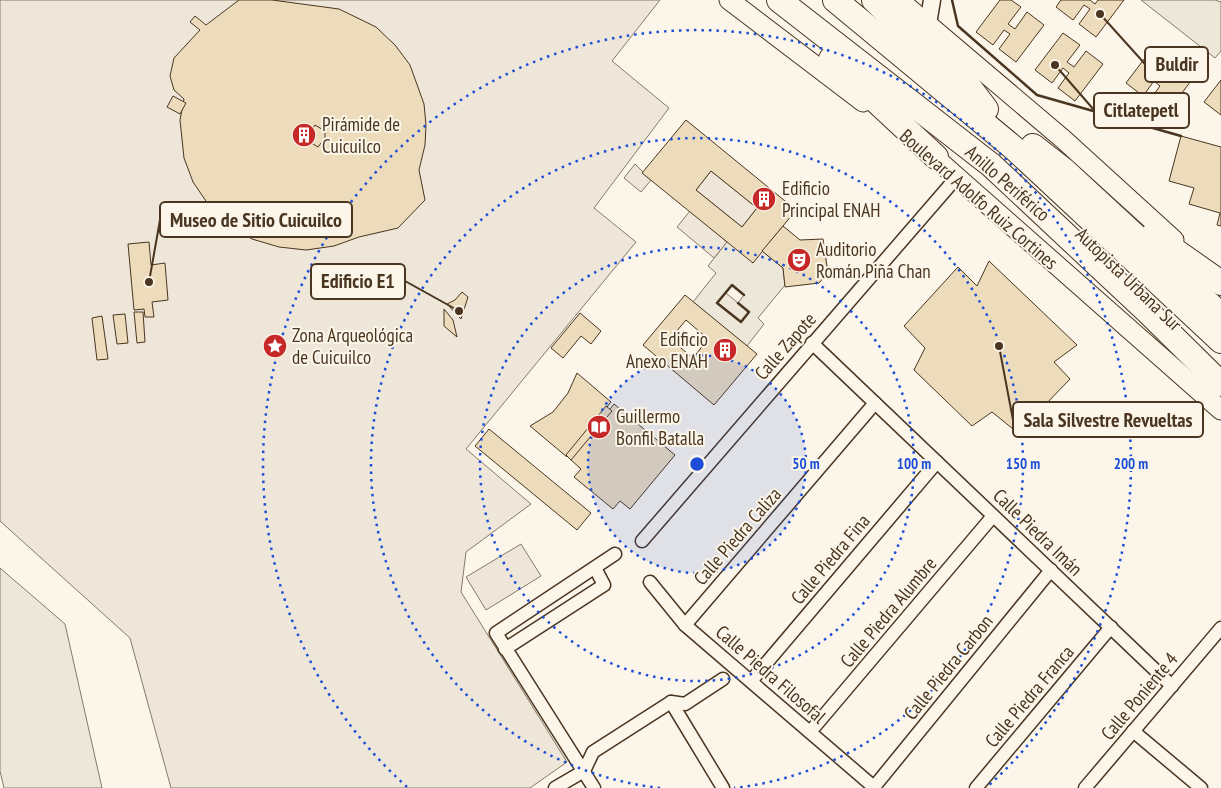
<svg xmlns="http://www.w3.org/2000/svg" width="1221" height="788" viewBox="0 0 1221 788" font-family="'PT Sans Narrow',sans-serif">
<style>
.green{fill:#ede6d9;stroke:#887966}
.parking{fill:#ede7d9;stroke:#887966;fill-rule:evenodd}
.building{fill:#ecdcbc;stroke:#4a3520;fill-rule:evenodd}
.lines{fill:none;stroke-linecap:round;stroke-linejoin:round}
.minor-casing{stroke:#4a3520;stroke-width:15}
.tertiary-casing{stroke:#4a3520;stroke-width:19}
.secondary-casing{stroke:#4a3520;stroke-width:21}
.motorway-casing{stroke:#4a3520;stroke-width:26}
.minor{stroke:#fbf6e9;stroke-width:12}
.tertiary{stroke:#fbf6e9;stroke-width:16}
.secondary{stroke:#fbf6e9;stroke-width:19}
.motorway{stroke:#fbf6e9;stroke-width:24}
.wall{stroke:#4a3520;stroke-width:2.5}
.ring{fill:none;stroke:#1d4ed8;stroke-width:2.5;stroke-dasharray:2.5 5}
.labels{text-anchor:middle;stroke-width:4;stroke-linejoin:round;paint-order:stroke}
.poi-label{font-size:19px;fill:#4a3520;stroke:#fbf6e9;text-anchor:start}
.street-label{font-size:19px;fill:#4a3520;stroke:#fbf6e9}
.centre{fill:#1d4ed8;stroke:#fbf6e9;stroke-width:2.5}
.ring-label{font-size:15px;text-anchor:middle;font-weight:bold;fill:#1d4ed8;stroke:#fbf6e9;stroke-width:4;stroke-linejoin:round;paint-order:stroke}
.leader{fill:none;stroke:#4a3520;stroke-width:2}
.callout-dot{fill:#4a3520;stroke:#fbf6e9;stroke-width:2}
.callout{fill:#fbf6e9;stroke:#4a3520;stroke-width:2}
.callout-label{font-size:20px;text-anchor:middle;font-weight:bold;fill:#4a3520}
</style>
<rect width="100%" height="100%" fill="#fbf6e9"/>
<g class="green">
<polygon points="0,0 660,0 612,61 669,108 594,208 636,242 466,449 531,504 466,552 461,592 567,762 530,788 171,788 130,638 0,521"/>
<polygon points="635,164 651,180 641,192 624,178"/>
<polygon points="711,171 757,208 742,227 696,190"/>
<polygon points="690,211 727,242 714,258 677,227"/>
<polygon points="726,293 749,312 741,322 717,303"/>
<polygon points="521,544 541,576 486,610 466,577"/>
</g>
<g class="parking">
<polygon points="1141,0 1215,0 1221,2 1221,51 1215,58"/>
<path d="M727,242L762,251L783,268L785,285L758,318L764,324L747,346L693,302L716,273L708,266ZM732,285L744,295L738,303L749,312L741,322L718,303Z"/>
<polygon points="0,568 65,624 102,788 4,788 0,771"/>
</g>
<g class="building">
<polygon points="239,0 272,0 339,9 376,27 395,45 410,65 424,104 426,125 425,145 419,170 425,200 398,228 359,237 334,246 306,250 279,247 252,239 228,224 208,204 193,182 184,158 180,120 184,99 174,90 170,76 174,58 200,30 190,22 195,16 206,25"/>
<polygon points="1000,0 1011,0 1021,7 1008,24 1015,29 1027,12 1044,25 1016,62 999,49 1010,34 1004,30 993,45 976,32"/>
<polygon points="1061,0 1090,0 1095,4 1098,0 1124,0 1096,37 1079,24 1090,9 1084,5 1073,20 1056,7"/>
<polygon points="1063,33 1080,45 1067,62 1074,67 1086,51 1103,64 1075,101 1058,88 1069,73 1063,68 1052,83 1035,70"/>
<polygon points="1154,46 1171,59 1158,75 1165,80 1177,64 1194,77 1166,114 1149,101 1160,86 1154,81 1143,96 1126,83"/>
<polygon points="1221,80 1221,115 1204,102"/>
<polygon points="173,96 186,103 180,114 167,107"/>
<path d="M686,120L796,210L753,263L642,173ZM711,171L757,208L742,227L696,190Z"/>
<polygon points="315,125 325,131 325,138 318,147 300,136 305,129 310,132"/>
<polygon points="1181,136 1221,147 1221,226 1217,225 1220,213 1189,204 1194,188 1169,181"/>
<polygon points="783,226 800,240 823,239 828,273 819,283 785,287 783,268 762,251"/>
<polygon points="149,242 151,265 165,263 168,300 152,302 154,317 145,317 144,309 134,310 128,244"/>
<polygon points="989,261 1077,345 1054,362 1070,379 1018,433 992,412 972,426 914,370 925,348 904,326 958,267 977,286"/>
<polygon points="462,292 468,297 461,319 447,304 455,300"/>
<path d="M685,295L757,354L714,405L643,345ZM686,320L708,339L693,358L670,339Z"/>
<polygon points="444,309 453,320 457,337 444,326"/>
<polygon points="134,312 143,312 145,342 137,343"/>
<polygon points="580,313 601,331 591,344 581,336 563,358 551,348"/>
<polygon points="125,314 128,343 117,344 113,315"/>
<polygon points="102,316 108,359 97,360 92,318"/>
<polygon points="577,373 611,402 567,457 530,426 553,412 568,393"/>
<polygon points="614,404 675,455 630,509 620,501 613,509 574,477 581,469 570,459"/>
<polygon points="606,406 612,411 571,460 566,455"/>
<polygon points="489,429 591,513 577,530 475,446"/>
</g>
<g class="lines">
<g class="minor-casing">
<g id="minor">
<polyline points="812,343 1172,686"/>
<polyline points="642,541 957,177"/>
<polyline points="650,582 685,625 875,788"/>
<polyline points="685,625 875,403"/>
<polyline points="505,649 604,585 595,568"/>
<polyline points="752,680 937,462"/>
<polyline points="671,702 723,788"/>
<polyline points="1133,731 1201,788"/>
<polyline points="810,732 993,516"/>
<polyline points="584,771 593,752 671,702 685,704 723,679"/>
<polyline points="874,787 1051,570"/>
<polyline points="555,788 584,771"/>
<polyline points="594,788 496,633 615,554"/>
<polyline points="976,788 1111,627"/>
<polyline points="1085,788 1221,628"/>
</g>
</g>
<g class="tertiary-casing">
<polyline id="tertiary" points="928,24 932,0"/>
</g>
<g class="secondary-casing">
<g id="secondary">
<polyline points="729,0 863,102"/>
<polyline points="899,0 1063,139 1174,240"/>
<polyline points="925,149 1221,410"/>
</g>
</g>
<g class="motorway-casing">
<g id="motorway">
<polyline points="779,0 991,165 1148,312 1221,384"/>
<polyline points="835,0 1015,149 1221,341"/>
<polyline points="874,0 912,37 967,84 986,109"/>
<polyline points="831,59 936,157"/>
<polyline points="1033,146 1065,171 1221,315"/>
<polyline points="1153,235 1221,283"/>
</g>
</g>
<use href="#minor" class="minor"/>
<use href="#tertiary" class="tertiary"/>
<use href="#secondary" class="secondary"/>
<use href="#motorway" class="motorway"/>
<g class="wall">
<polyline points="952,0 958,26 1037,95 1181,136"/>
<polyline points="738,303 749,312 741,322 717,303 732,285 744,295"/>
</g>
</g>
<circle cx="697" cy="464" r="109" fill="#1d4ed8" fill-opacity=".12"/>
<g class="ring">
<circle cx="697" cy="464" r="109"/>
<circle cx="697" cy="464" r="217"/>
<path d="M660 788A326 326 0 1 1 734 788"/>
<path d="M407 787A434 434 0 1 1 987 787"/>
</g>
<defs>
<g id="building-disc" transform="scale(1.25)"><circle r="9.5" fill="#c62828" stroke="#fbf6e9"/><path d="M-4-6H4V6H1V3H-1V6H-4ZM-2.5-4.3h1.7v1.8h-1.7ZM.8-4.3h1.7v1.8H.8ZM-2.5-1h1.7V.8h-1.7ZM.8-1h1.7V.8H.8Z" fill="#fff"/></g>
<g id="theatre-disc" transform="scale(1.25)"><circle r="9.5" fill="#c62828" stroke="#fbf6e9"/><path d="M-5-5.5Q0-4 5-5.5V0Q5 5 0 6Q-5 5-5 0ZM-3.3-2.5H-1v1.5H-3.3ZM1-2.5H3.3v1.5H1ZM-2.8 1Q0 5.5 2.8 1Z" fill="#fff"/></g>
<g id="sight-disc" transform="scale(1.25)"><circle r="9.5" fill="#c62828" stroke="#fbf6e9"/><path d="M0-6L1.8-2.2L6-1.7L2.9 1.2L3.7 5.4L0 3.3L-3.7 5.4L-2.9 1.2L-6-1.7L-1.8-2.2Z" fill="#fff"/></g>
<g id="library-disc" transform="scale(1.25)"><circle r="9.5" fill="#c62828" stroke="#fbf6e9"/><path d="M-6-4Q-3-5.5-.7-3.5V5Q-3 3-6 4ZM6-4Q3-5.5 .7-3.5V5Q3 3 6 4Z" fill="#fff"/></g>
</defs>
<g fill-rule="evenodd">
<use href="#building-disc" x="304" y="135"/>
<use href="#building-disc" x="764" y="199"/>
<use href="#theatre-disc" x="799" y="260"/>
<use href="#sight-disc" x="275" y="346"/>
<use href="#building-disc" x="725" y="350"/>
<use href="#library-disc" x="599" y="427"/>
</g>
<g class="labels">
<g class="poi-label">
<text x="322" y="131">Pirámide de<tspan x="322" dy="22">Cuicuilco</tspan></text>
<text x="782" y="195">Edificio<tspan x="782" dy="22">Principal ENAH</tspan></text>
<text x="816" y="256">Auditorio<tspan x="816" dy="22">Román Piña Chan</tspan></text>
<text x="292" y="342">Zona Arqueológica<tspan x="292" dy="22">de Cuicuilco</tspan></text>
<text x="708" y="346" text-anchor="end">Edificio<tspan x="708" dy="22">Anexo ENAH</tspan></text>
<text x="616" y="423">Guillermo<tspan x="616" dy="22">Bonfil Batalla</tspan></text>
</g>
<g class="street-label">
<text transform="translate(1008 183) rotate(41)" y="7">Anillo Periférico</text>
<text transform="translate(979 199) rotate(41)" y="7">Boulevard Adolfo Ruiz Cortines</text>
<text transform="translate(1129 279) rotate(44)" y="7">Autopista Urbana Sur</text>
<text transform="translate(785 346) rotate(-49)" y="7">Calle Zapote</text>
<text transform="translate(1038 532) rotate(44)" y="7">Calle Piedra Imán</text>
<text transform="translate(737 536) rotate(-49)" y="7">Calle Piedra Caliza</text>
<text transform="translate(830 559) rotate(-50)" y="7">Calle Piedra Fina</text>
<text transform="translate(888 612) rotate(-50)" y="7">Calle Piedra Alumbre</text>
<text transform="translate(948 667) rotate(-51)" y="7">Calle Piedra Carbon</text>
<text transform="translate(771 674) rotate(41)" y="7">Calle Piedra Filosofal</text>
<text transform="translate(1029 696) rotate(-50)" y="7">Calle Piedra Franca</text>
<text transform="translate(1139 696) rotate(-50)" y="7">Calle Poniente 4</text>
</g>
</g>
<circle cx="697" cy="464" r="8" class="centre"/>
<g class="ring-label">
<text x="806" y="469">50 m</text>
<text x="914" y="469">100 m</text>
<text x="1023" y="469">150 m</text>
<text x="1131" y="469">200 m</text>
</g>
<path class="leader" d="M1100 14L1145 64M1055 65L1094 110M149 282L160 220M459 311L405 281M999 346L1013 420"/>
<g class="callout-dot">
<circle cx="1100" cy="14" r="5"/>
<circle cx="1055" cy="65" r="5"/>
<circle cx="149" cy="282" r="5"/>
<circle cx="459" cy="311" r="5"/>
<circle cx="999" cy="346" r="5"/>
</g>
<g class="callout">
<rect x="1145" y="47" width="63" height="35" rx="5"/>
<rect x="1094" y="93" width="95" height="35" rx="5"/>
<rect x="160" y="202" width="192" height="35" rx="5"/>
<rect x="311" y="264" width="94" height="35" rx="5"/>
<rect x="1013" y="402" width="190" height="35" rx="5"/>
</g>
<g class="callout-label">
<text x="1177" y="71">Buldir</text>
<text x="1141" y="117">Citlatepetl</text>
<text x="256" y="227">Museo de Sitio Cuicuilco</text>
<text x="358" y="288">Edificio E1</text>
<text x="1108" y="427">Sala Silvestre Revueltas</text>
</g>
</svg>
